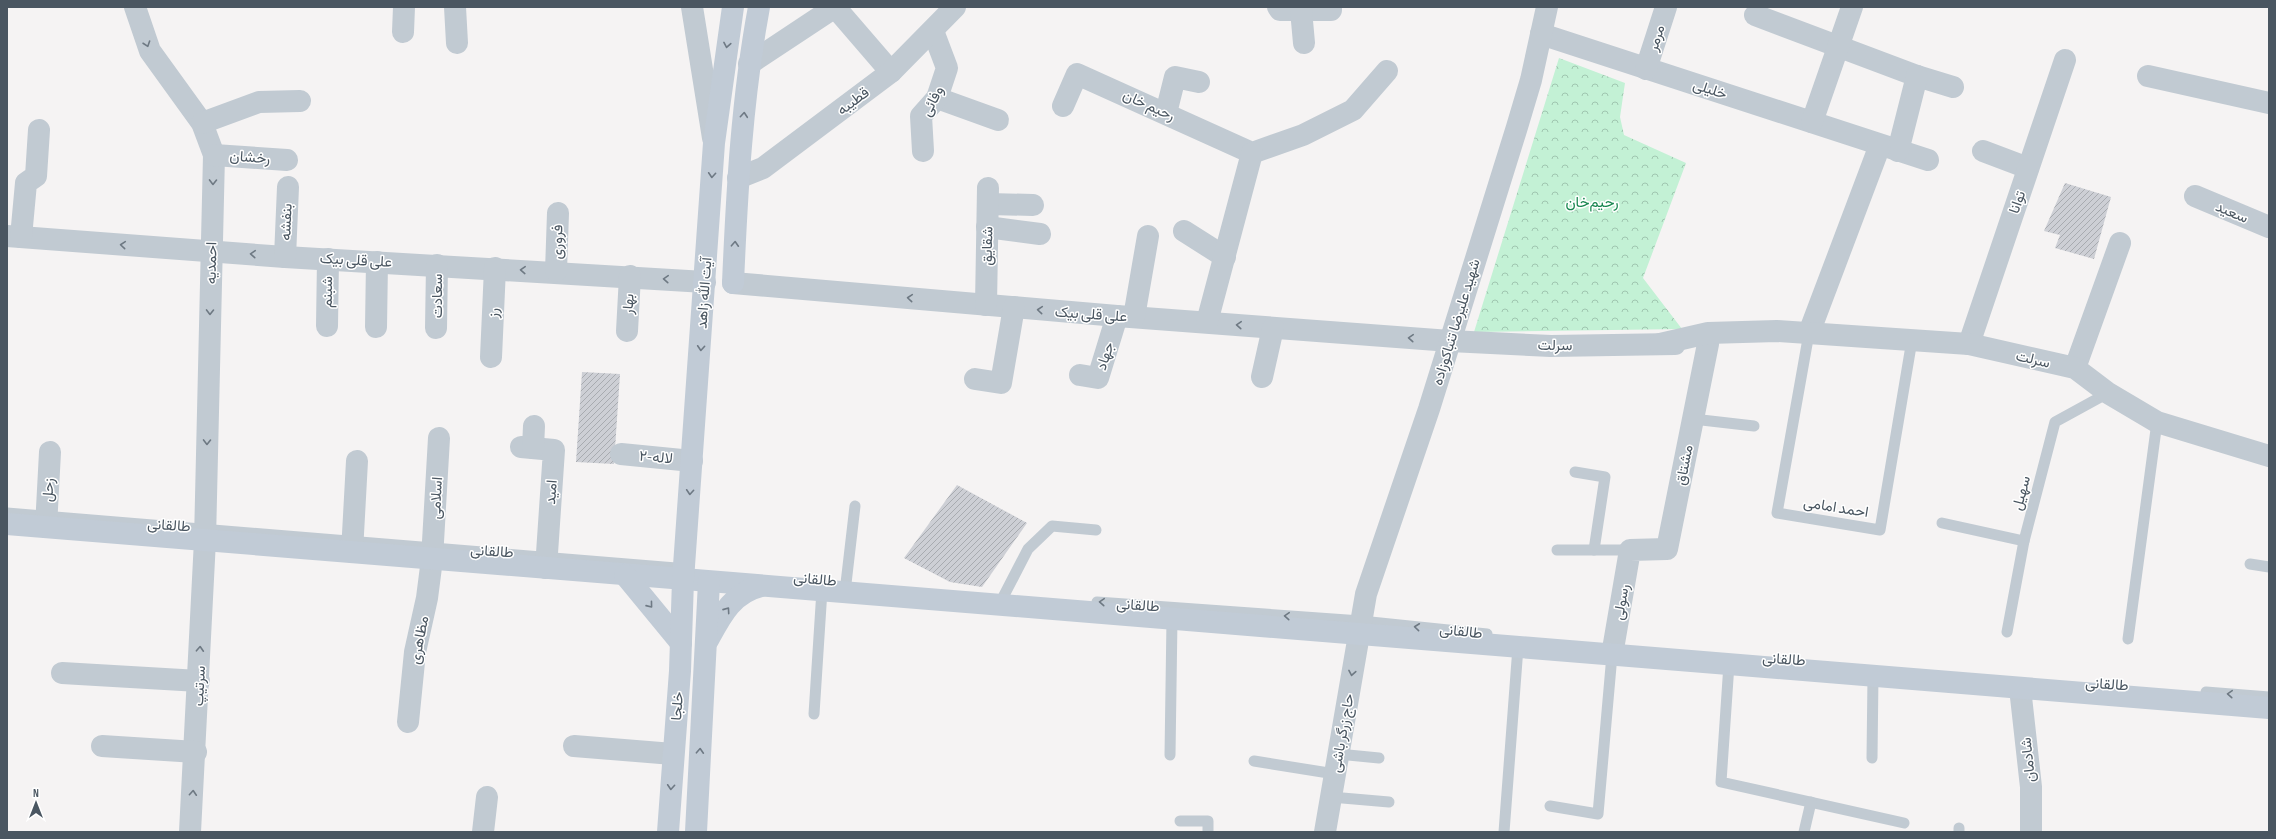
<svg xmlns="http://www.w3.org/2000/svg" width="2276" height="839" viewBox="0 0 2276 839" font-family="'Sofia Sans Condensed',Vazirmatn,sans-serif">
<style>
.park{fill:url(#park-crowns)}
.building{fill:url(#building-hatch)}
.lines{fill:none;stroke-linecap:round;stroke-linejoin:round}
.service{stroke:#c1cad2;stroke-width:11}
.minor{stroke:#c1cad2;stroke-width:22}
.tertiary{stroke:#c1cad2;stroke-width:22}
.secondary{stroke:#c1cbd6;stroke-width:22}
.oneway{stroke:#6e7983}
.oneway2{stroke:#6e7984}
.labels{text-anchor:middle;stroke-width:3;stroke-linejoin:round;paint-order:stroke}
.street-label{font-size:15px;fill:#4a5661;stroke:#fff}
.park-label{font-size:15px;fill:#17864f;stroke:#fff}
</style>
<defs>
<pattern id="park-crowns" width="20" height="18" patternUnits="userSpaceOnUse"><rect width="20" height="18" fill="#c3f1d5"/><path d="M2 6a3 3 0 1 1 6 0M12 15a3 3 0 1 1 6 0" fill="none" stroke="#a0c6b0"/></pattern>
<pattern id="building-hatch" width="6" height="6" patternUnits="userSpaceOnUse"><rect width="6" height="6" fill="#cdcfd5"/><path d="M-1 1l2-2M0 6l6-6M5 7l2-2" fill="none" stroke="#a8abb0"/></pattern>
</defs>
<rect width="100%" height="100%" fill="#f5f3f3"/>
<polygon class="park" points="1559,58 1625,83 1620,117 1624,135 1686,163 1643,278 1682,329 1474,332"/>
<g class="building">
<polygon points="2065,183 2111,197 2094,259 2055,248 2060,235 2044,231"/>
<polygon points="582,372 620,374 614,464 576,462"/>
<polygon points="957,485 1027,523 982,587 950,582 904,558"/>
</g>
<g class="lines">
<g class="service">
<polyline points="1809,333 1777,513 1880,530 1912,340"/>
<polyline points="1693,419 1754,426"/>
<polyline points="1575,472 1605,477 1594,550"/>
<polyline points="7,513 676,568"/>
<polyline points="1942,523 2024,541"/>
<polyline points="1557,550 1630,550"/>
<polyline points="2250,564 2269,567"/>
<polyline points="845,592 855,506"/>
<polyline points="1097,602 1361,621 1487,634"/>
<polyline points="999,605 1028,549 1052,526 1096,530"/>
<polyline points="2007,632 2024,541 2055,422 2108,393"/>
<polyline points="2128,639 2157,422"/>
<polyline points="1729,664 1721,782 1904,823"/>
<polyline points="2206,692 2269,697"/>
<polyline points="814,714 822,590"/>
<polyline points="1338,754 1379,758"/>
<polyline points="1170,755 1172,619"/>
<polyline points="1872,758 1873,676"/>
<polyline points="1254,761 1335,774"/>
<polyline points="1331,797 1389,802"/>
<polyline points="1550,806 1598,814 1612,655"/>
<polyline points="1180,821 1208,821 1208,832"/>
<polyline points="1959,828 1959,832"/>
<polyline points="1504,832 1518,647"/>
<polyline points="1804,832 1811,802"/>
</g>
<g class="minor">
<polyline points="135,7 150,51 202,123 214,155 205,540 190,832"/>
<polyline points="455,7 457,43"/>
<polyline points="692,7 713,138"/>
<polyline points="1278,7 1280,10 1331,10 1331,7"/>
<polyline points="1301,10 1304,43"/>
<polyline points="1755,15 1917,76 1953,87"/>
<polyline points="403,32 404,7"/>
<polyline points="1541,34 1928,160"/>
<polyline points="749,64 835,7 891,72"/>
<polyline points="1646,69 1666,7"/>
<polyline points="2148,76 2269,103"/>
<polyline points="937,98 998,120"/>
<polyline points="1063,106 1077,74 1252,153 1303,135 1353,110 1387,71"/>
<polyline points="1166,113 1175,77 1199,82"/>
<polyline points="1812,122 1852,7"/>
<polyline points="202,123 259,102 300,101"/>
<polyline points="923,151 921,116 937,98 947,68 933,31"/>
<polyline points="1898,151 1917,76"/>
<polyline points="1983,151 2028,168"/>
<polyline points="214,155 287,160"/>
<polyline points="738,178 763,168 891,72 955,7"/>
<polyline points="2195,196 2269,227"/>
<polyline points="988,204 1033,205"/>
<polyline points="987,227 1040,234"/>
<polyline points="1184,231 1225,257"/>
<polyline points="7,236 285,257 705,282"/>
<polyline points="21,237 26,183 36,176 39,130"/>
<polyline points="285,257 288,187"/>
<polyline points="556,271 558,213"/>
<polyline points="733,283 1117,316 1450,341"/>
<polyline points="986,305 988,188"/>
<polyline points="1134,317 1148,236"/>
<polyline points="1207,322 1252,153"/>
<polyline points="327,326 328,259"/>
<polyline points="376,327 377,262"/>
<polyline points="436,328 437,265"/>
<polyline points="627,331 630,276"/>
<polyline points="1809,333 1880,145"/>
<polyline points="1969,344 2065,60"/>
<polyline points="491,357 495,268"/>
<polyline points="2075,368 2120,243"/>
<polyline points="1080,375 1098,378 1117,316"/>
<polyline points="1262,377 1273,328"/>
<polyline points="975,379 1001,383 1014,307"/>
<polyline points="521,447 554,450 546,568"/>
<polyline points="533,448 534,426"/>
<polyline points="621,454 692,461"/>
<polyline points="46,527 50,452"/>
<polyline points="352,552 357,461"/>
<polyline points="1612,655 1630,550 1667,549 1708,344"/>
<polyline points="62,673 199,681"/>
<polyline points="2020,688 2031,787 2031,832"/>
<polyline points="408,722 415,652 427,598 432,559 439,438"/>
<polyline points="102,746 196,752"/>
<polyline points="574,746 673,754"/>
<polyline points="483,832 487,797"/>
<polyline points="1325,832 1366,594 1429,409 1517,127 1531,80 1547,7"/>
</g>
<g class="tertiary">
<polyline points="1450,341 1551,346 1675,344"/>
<polyline points="1660,344 1708,333 1777,331 1969,344 2075,368 2108,393 2157,422 2269,456"/>
</g>
<g class="secondary">
<path d="M733,283C737,190 742,98 759,7"/>
<polyline points="7,524 2269,708"/>
<polyline points="625,575 681,643"/>
<path d="M708,640C721,616 732,593 761,586"/>
<polyline points="668,832 680,671 683,580 714,143 733,7"/>
<polyline points="696,832 709,582"/>
</g>
</g>
<defs><path id="oneway-chevron" d="M-2-3.5L2.5 0L-2 3.5" fill="none" stroke-width="1.6" stroke-linecap="round" stroke-linejoin="round"/></defs>
<g class="oneway">
<use href="#oneway-chevron" transform="translate(147 44) rotate(71)"/>
<use href="#oneway-chevron" transform="translate(213 182) rotate(91)"/>
<use href="#oneway-chevron" transform="translate(123 245) rotate(-175)"/>
<use href="#oneway-chevron" transform="translate(253 254) rotate(-176)"/>
<use href="#oneway-chevron" transform="translate(523 270) rotate(-177)"/>
<use href="#oneway-chevron" transform="translate(666 279) rotate(-176)"/>
<use href="#oneway-chevron" transform="translate(910 298) rotate(-175)"/>
<use href="#oneway-chevron" transform="translate(1040 310) rotate(-175)"/>
<use href="#oneway-chevron" transform="translate(210 312) rotate(91)"/>
<use href="#oneway-chevron" transform="translate(1239 325) rotate(-176)"/>
<use href="#oneway-chevron" transform="translate(1411 338) rotate(-176)"/>
<use href="#oneway-chevron" transform="translate(207 442) rotate(91)"/>
<use href="#oneway-chevron" transform="translate(1102 602) rotate(-176)"/>
<use href="#oneway-chevron" transform="translate(1287 616) rotate(-176)"/>
<use href="#oneway-chevron" transform="translate(1417 627) rotate(-174)"/>
<use href="#oneway-chevron" transform="translate(200 649) rotate(-87)"/>
<use href="#oneway-chevron" transform="translate(1352 673) rotate(100)"/>
<use href="#oneway-chevron" transform="translate(2230 694) rotate(-176)"/>
<use href="#oneway-chevron" transform="translate(193 793) rotate(-86)"/>
</g>
<g class="oneway2">
<use href="#oneway-chevron" transform="translate(727 45) rotate(100)"/>
<use href="#oneway-chevron" transform="translate(744 115) rotate(-85)"/>
<use href="#oneway-chevron" transform="translate(712 175) rotate(94)"/>
<use href="#oneway-chevron" transform="translate(735 244) rotate(-87)"/>
<use href="#oneway-chevron" transform="translate(701 348) rotate(94)"/>
<use href="#oneway-chevron" transform="translate(690 492) rotate(94)"/>
<use href="#oneway-chevron" transform="translate(650 605) rotate(51)"/>
<use href="#oneway-chevron" transform="translate(727 610) rotate(-55)"/>
<use href="#oneway-chevron" transform="translate(700 751) rotate(-87)"/>
<use href="#oneway-chevron" transform="translate(671 787) rotate(94)"/>
</g>
<g class="labels">
<g class="street-label">
<text transform="translate(1656 38) rotate(-72)" y="5">مرمر</text>
<text transform="translate(1710 89) rotate(18)" y="5">خلیلی</text>
<text transform="translate(853 101) rotate(-37)" y="5">قطیبه</text>
<text transform="translate(932 101) rotate(-63)" y="5">وفائی</text>
<text transform="translate(1149 105) rotate(24)" y="5">رحیم خان</text>
<text transform="translate(250 157) rotate(4)" y="5">رخشان</text>
<text transform="translate(2017 202) rotate(-71)" y="5">توانا</text>
<text transform="translate(2232 212) rotate(23)" y="5">سعید</text>
<text transform="translate(286 222) rotate(-88)" y="5">بنفشه</text>
<text transform="translate(557 242) rotate(-89)" y="5">فروری</text>
<text transform="translate(987 246) rotate(-89)" y="5">شقایق</text>
<text transform="translate(356 260) rotate(3)" y="5">علی قلی بیک</text>
<text transform="translate(211 263) rotate(-89)" y="5">احمدیه</text>
<text transform="translate(327 292) rotate(-89)" y="5">شبنم</text>
<text transform="translate(704 293) rotate(-86)" y="5">آیت الله زاهد</text>
<text transform="translate(437 296) rotate(-90)" y="5">سعادت</text>
<text transform="translate(628 304) rotate(-87)" y="5">بهار</text>
<text transform="translate(493 313) rotate(-87)" y="5">رز</text>
<text transform="translate(1091 314) rotate(4)" y="5">علی قلی بیک</text>
<text transform="translate(1456 322) rotate(-73)" y="5">شهید علیرضا تنباکوزاده</text>
<text transform="translate(1555 345) rotate(1)" y="5">سرلت</text>
<text transform="translate(1105 356) rotate(-72)" y="5">جهاد</text>
<text transform="translate(2033 359) rotate(13)" y="5">سرلت</text>
<text transform="translate(656 457) rotate(5)" y="5">۲-لاله</text>
<text transform="translate(1684 465) rotate(-79)" y="5">مشتاق</text>
<text transform="translate(48 490) rotate(-86)" y="5">زحل</text>
<text transform="translate(551 492) rotate(-86)" y="5">امید</text>
<text transform="translate(2021 493) rotate(-75)" y="5">سهیل</text>
<text transform="translate(436 498) rotate(-87)" y="5">اسلامی</text>
<text transform="translate(1836 507) rotate(9)" y="5">احمد امامی</text>
<text transform="translate(169 525) rotate(4)" y="5">طالقانی</text>
<text transform="translate(492 551) rotate(4)" y="5">طالقانی</text>
<text transform="translate(815 579) rotate(5)" y="5">طالقانی</text>
<text transform="translate(1621 602) rotate(-80)" y="5">رسولی</text>
<text transform="translate(1138 605) rotate(4)" y="5">طالقانی</text>
<text transform="translate(1461 631) rotate(6)" y="5">طالقانی</text>
<text transform="translate(419 640) rotate(-79)" y="5">مظاهری</text>
<text transform="translate(1784 659) rotate(4)" y="5">طالقانی</text>
<text transform="translate(2107 684) rotate(4)" y="5">طالقانی</text>
<text transform="translate(199 686) rotate(-87)" y="5">سرتیپ</text>
<text transform="translate(677 706) rotate(-86)" y="5">خلجا</text>
<text transform="translate(1342 733) rotate(-80)" y="5">حاج زرگر باشی</text>
<text transform="translate(2028 760) rotate(-96)" y="5">شادمان</text>
</g>
<g class="park-label">
<text x="1592" y="207">رحیم‌خان</text>
</g>
</g>
<rect width="2276" height="839" fill="none" stroke="#4a5661" stroke-width="16"/>
<g transform="translate(36 803)" stroke="#ffffff" stroke-width="3" paint-order="stroke">
<path d="M0-3L7 15L0 10L-7 15Z" fill="#4a5661"/>
<text y="-6" font-size="11" font-weight="bold" text-anchor="middle" fill="#4a5661">N</text>
</g>
</svg>
